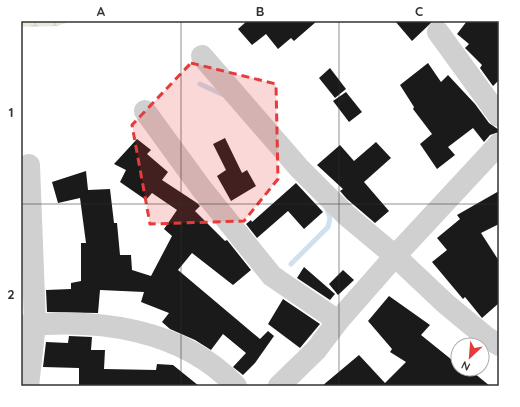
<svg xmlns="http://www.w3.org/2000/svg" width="520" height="407" viewBox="0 0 520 407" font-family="Quicksand,sans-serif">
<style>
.wetland{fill:url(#wetland-marsh)}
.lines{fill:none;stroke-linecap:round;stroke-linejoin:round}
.stream{stroke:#cfe0ee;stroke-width:5}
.building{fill:#1a1a1a}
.minor{stroke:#d0d0d0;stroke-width:22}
.marked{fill:#e43b3b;fill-opacity:0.2;stroke:#e43b3b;stroke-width:3;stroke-dasharray:8 5;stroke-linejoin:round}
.grid{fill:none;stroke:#333;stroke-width:1;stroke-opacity:0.55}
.neatline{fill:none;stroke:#333;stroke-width:1.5}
.grid-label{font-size:13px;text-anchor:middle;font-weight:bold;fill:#333}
</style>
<defs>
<pattern id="wetland-marsh" width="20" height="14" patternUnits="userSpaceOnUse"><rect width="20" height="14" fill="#e5ecdf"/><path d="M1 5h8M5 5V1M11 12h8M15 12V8" fill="none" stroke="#c5cbc0"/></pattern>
</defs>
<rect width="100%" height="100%" fill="#fff"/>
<polygon class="wetland" points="21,21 72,21 57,26 21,27"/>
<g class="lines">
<g class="stream">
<polyline points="200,84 224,95"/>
<polyline points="291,264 328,227 330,218 326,207"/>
</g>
</g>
<g class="building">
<polygon points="247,21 317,21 294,41 291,38 278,49 266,34 252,45 238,29"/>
<polygon points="395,21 433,21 412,41"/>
<polygon points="467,21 499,21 499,80 493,86 480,68 482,65 465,48 469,44 457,34"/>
<polygon points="428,63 441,82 448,75 475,104 489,123 499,130 499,132 490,135 484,142 473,128 448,147 455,155 437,169 420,144 432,134 413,109 414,107 400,85"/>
<polygon points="330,68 346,89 335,98 319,78"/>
<polygon points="346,92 362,112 349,122 333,101"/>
<polygon points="225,138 242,173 247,170 256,186 231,201 217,176 226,170 213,144"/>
<polygon points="137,139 151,150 147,154 168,172 162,180 197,203 200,206 195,211 225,241 227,240 251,270 233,285 192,253 178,270 260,339 268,331 274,336 255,363 243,375 233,367 246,353 223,334 211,350 195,340 170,329 162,322 169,313 141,302 144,292 100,290 98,313 47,312 46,290 71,289 71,283 81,281 81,243 86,243 80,198 58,203 52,182 86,171 88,190 110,189 114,223 117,223 120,255 131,255 132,270 151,276 172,236 164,229 177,210 152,193 146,200 120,182 126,170 114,164"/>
<polygon points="376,142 391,158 364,182 389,211 375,223 347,199 340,191 343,189 317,165 340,145 354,161"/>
<polygon points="296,183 323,212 304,229 288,211 257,238 246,224 251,220 252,222"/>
<polygon points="499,191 499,224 481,233 499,261 499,303 482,318 465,297 463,299 432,262 447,250 437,238 460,219 457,215"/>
<polygon points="304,267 335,294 330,300 297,278"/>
<polygon points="343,270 354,280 338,295 329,284"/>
<polygon points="389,296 430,325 421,335 457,364 458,369 469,369 490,386 322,386 359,355 385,383 406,362 390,352 392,349 368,321"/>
<polygon points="283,299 320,324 300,348 268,324"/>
<polygon points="69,336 92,337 91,350 105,350 104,369 156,370 157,364 173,365 199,386 79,386 79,368 43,367 46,342 68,343"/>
</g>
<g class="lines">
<g class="minor">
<polyline points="438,32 499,116"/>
<polyline points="202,56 299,168 346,215 395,256 446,304 486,337 499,345"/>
<polyline points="145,111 201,188 272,276 338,321"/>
<path d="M21,326C97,318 181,328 236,386"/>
<polyline points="28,386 35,324 29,165"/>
<polyline points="279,386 316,350 338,321 395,256 499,144"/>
</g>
</g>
<path class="marked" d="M191,63L276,84L278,179L244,221L150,224L132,125Z"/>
<path class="grid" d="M181,21V386M339,21V386M21,204H499"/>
<rect width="520" height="407" fill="none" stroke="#ffffff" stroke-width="44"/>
<g transform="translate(470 357) rotate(206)"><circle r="19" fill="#ffffff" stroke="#adadad"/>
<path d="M0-3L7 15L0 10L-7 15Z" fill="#e43b3b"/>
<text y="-6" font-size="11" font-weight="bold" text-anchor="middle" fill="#333333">N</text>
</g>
<rect x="22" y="22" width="476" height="363" class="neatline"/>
<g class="grid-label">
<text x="101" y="16">A</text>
<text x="260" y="16">B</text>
<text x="419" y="16">C</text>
<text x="11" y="117">1</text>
<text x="11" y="299">2</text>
</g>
</svg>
